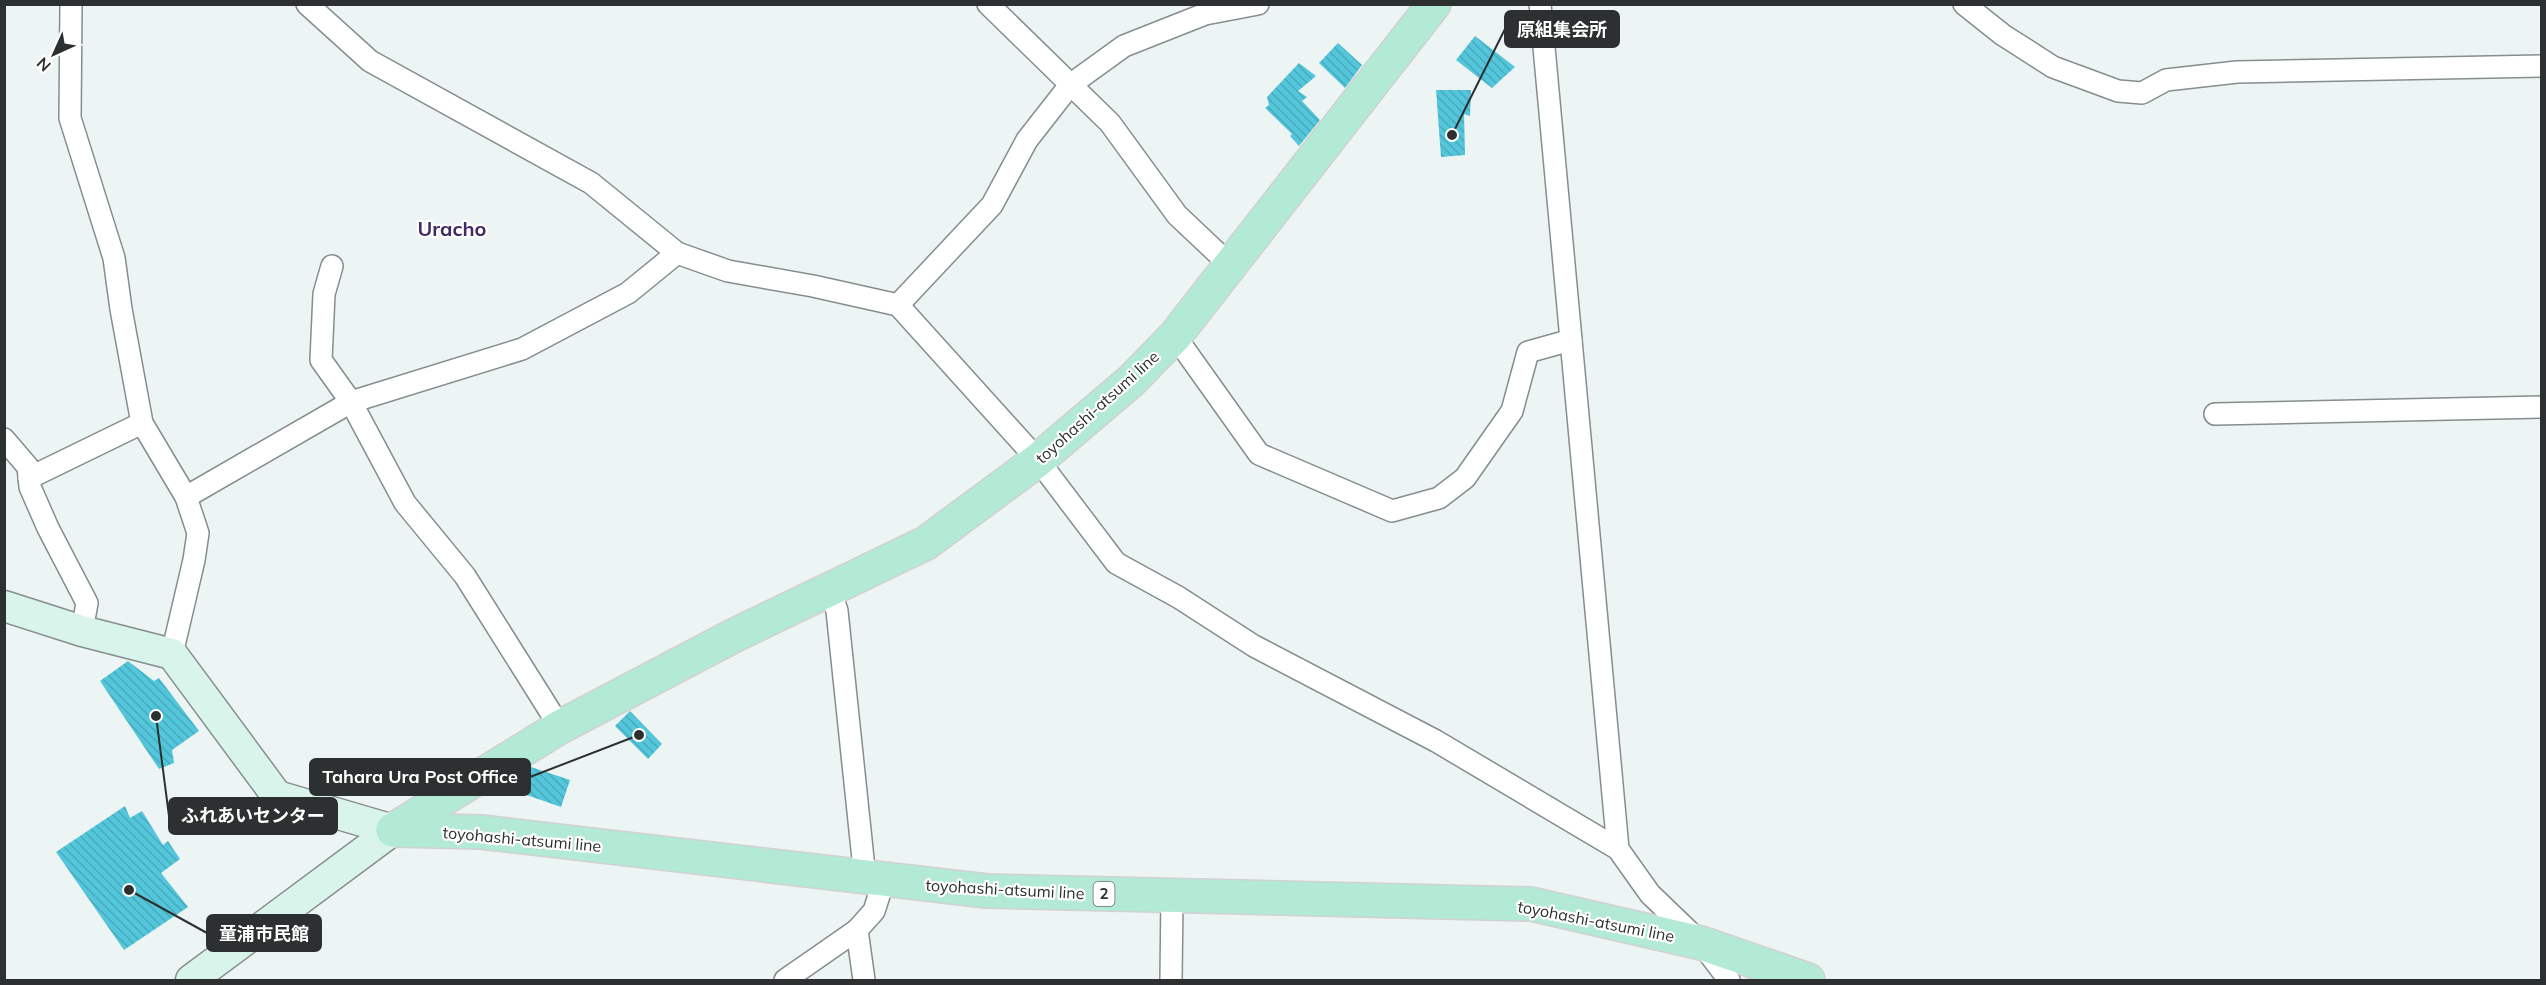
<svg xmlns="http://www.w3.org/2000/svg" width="2546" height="985" viewBox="0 0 2546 985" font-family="Mulish,'Noto Sans JP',sans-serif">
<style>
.building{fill:url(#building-back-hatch)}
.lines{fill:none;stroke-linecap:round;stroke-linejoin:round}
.street-casing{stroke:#858e8d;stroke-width:24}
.secondary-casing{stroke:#858e8d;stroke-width:33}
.primary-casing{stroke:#d1d1d1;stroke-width:36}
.street{stroke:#fff;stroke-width:21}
.secondary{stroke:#d9f4eb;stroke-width:30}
.primary{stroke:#b2ead6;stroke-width:33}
.labels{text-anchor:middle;stroke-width:4.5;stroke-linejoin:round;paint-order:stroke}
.shield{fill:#fff;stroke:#6b6e6e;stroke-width:1.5}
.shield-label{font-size:15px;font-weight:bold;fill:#2c3030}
.street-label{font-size:16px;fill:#2c3030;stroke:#fff}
.quarter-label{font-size:20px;font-weight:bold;fill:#3f2a65;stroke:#fff}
.leader{fill:none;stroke:#2c3030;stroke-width:2}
.callout-dot{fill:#2c3030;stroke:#fff;stroke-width:2}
.callout{fill:#2c3030;stroke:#2c3030;stroke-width:2}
.callout-label{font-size:18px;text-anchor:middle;font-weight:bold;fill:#fff}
</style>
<defs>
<pattern id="building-back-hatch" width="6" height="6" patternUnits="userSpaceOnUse" patternTransform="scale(1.5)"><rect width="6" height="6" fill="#53c6db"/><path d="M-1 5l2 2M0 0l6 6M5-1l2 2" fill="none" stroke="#48aabc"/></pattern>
</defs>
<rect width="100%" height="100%" fill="#ecf5f4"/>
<g class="building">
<polygon points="1475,36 1515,67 1492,88 1456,60"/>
<polygon points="1338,43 1362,65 1345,88 1319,63"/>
<polygon points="1299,63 1316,76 1298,91 1307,97 1302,101 1320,120 1299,146 1290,136 1292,134 1265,108 1269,105 1267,97"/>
<polygon points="1436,90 1471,90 1470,116 1464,114 1465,155 1441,157"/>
<polygon points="128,661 154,681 159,678 199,731 172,750 174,763 159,769 100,681"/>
<polygon points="630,711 662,744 648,759 615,726"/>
<polygon points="531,767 570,780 561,807 518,792 526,770"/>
<polygon points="125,806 130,818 142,811 163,845 168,841 180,859 161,873 188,907 124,950 56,852"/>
</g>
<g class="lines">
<g class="street-casing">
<g id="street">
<polyline points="71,4 70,118 114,258 121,309 142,423 186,497 198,533 194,560 172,654"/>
<polyline points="307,4 370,61 591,183 677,253 728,271 813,286 898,305 1038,460 1116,563 1178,597 1254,646 1436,741 1618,849"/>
<polyline points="988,4 1110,123 1177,215 1231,266"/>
<polyline points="1540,4 1618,849 1650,894 1701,943 1729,980"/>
<polyline points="1964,4 2003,35 2053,67 2118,91 2142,93 2166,80 2237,72 2542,66"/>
<polyline points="332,266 324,294 321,360 351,402 405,503 465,576 560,727"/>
<polyline points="898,305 992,205 1027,140 1070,85 1124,46 1205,14 1258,4"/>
<polyline points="1175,336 1259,454 1392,511 1439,498 1465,478 1512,411 1528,352 1571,340"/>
<polyline points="2215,414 2542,407"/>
<polyline points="4,439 28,467 30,487 48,528 87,603 82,631"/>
<polyline points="29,478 142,423"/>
<polyline points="186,497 351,402 522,349 628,293 677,253"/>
<polyline points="830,589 837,611 865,878"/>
<polyline points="785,980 857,930"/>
<polyline points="864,980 857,930 874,911 884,880"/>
<polyline points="1171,980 1172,896"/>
</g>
</g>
<g class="secondary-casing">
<g id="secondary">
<polyline points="4,606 82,631 172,654 277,796 393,830"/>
<polyline points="191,980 393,830"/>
</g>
</g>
<g class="primary-casing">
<g id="primary">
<polyline points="393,830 481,832 987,891 1531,904 1701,943 1808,980"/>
<polyline points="393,830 560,727 733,636 926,543 1038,460 1131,381 1175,336 1434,4"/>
</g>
</g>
<use href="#street" class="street"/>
<use href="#secondary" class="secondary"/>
<use href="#primary" class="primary"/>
</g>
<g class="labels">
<rect class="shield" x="1093.5" y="882" width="21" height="24" rx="4.5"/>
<g class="shield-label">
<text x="1104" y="899">2</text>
</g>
<g class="street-label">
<text transform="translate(1097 407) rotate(-42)" y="6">toyohashi-atsumi line</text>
<text transform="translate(522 839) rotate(5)" y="6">toyohashi-atsumi line</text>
<text transform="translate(1005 889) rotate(3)" y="6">toyohashi-atsumi line</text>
<text transform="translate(1596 921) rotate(11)" y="6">toyohashi-atsumi line</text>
</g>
<g class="quarter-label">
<text x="452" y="236">Uracho</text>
</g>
</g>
<path class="leader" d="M1452 135L1505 29M639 735L530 777M156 716L169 816M129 890L207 933"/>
<g class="callout-dot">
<circle cx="1452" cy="135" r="6"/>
<circle cx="639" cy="735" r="6"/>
<circle cx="156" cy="716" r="6"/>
<circle cx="129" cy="890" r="6"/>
</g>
<g class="callout">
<rect x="1505" y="11" width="114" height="36" rx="6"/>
<rect x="310" y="759" width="220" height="36" rx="6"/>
<rect x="169" y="798" width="168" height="36" rx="6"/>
<rect x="207" y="915" width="114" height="36" rx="6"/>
</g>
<g class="callout-label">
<text x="1562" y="36">原組集会所</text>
<text x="420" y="783">Tahara Ura Post Office</text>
<text x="253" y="822">ふれあいセンター</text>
<text x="264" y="940">童浦市民館</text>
</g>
<rect width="2546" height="985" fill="none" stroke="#2c3030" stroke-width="12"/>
<g transform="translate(54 54) rotate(225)" stroke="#ffffff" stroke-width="4.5" paint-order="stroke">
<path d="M0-4.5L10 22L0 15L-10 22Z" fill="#2c3030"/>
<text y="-9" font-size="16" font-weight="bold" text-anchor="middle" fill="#2c3030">N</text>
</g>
</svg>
